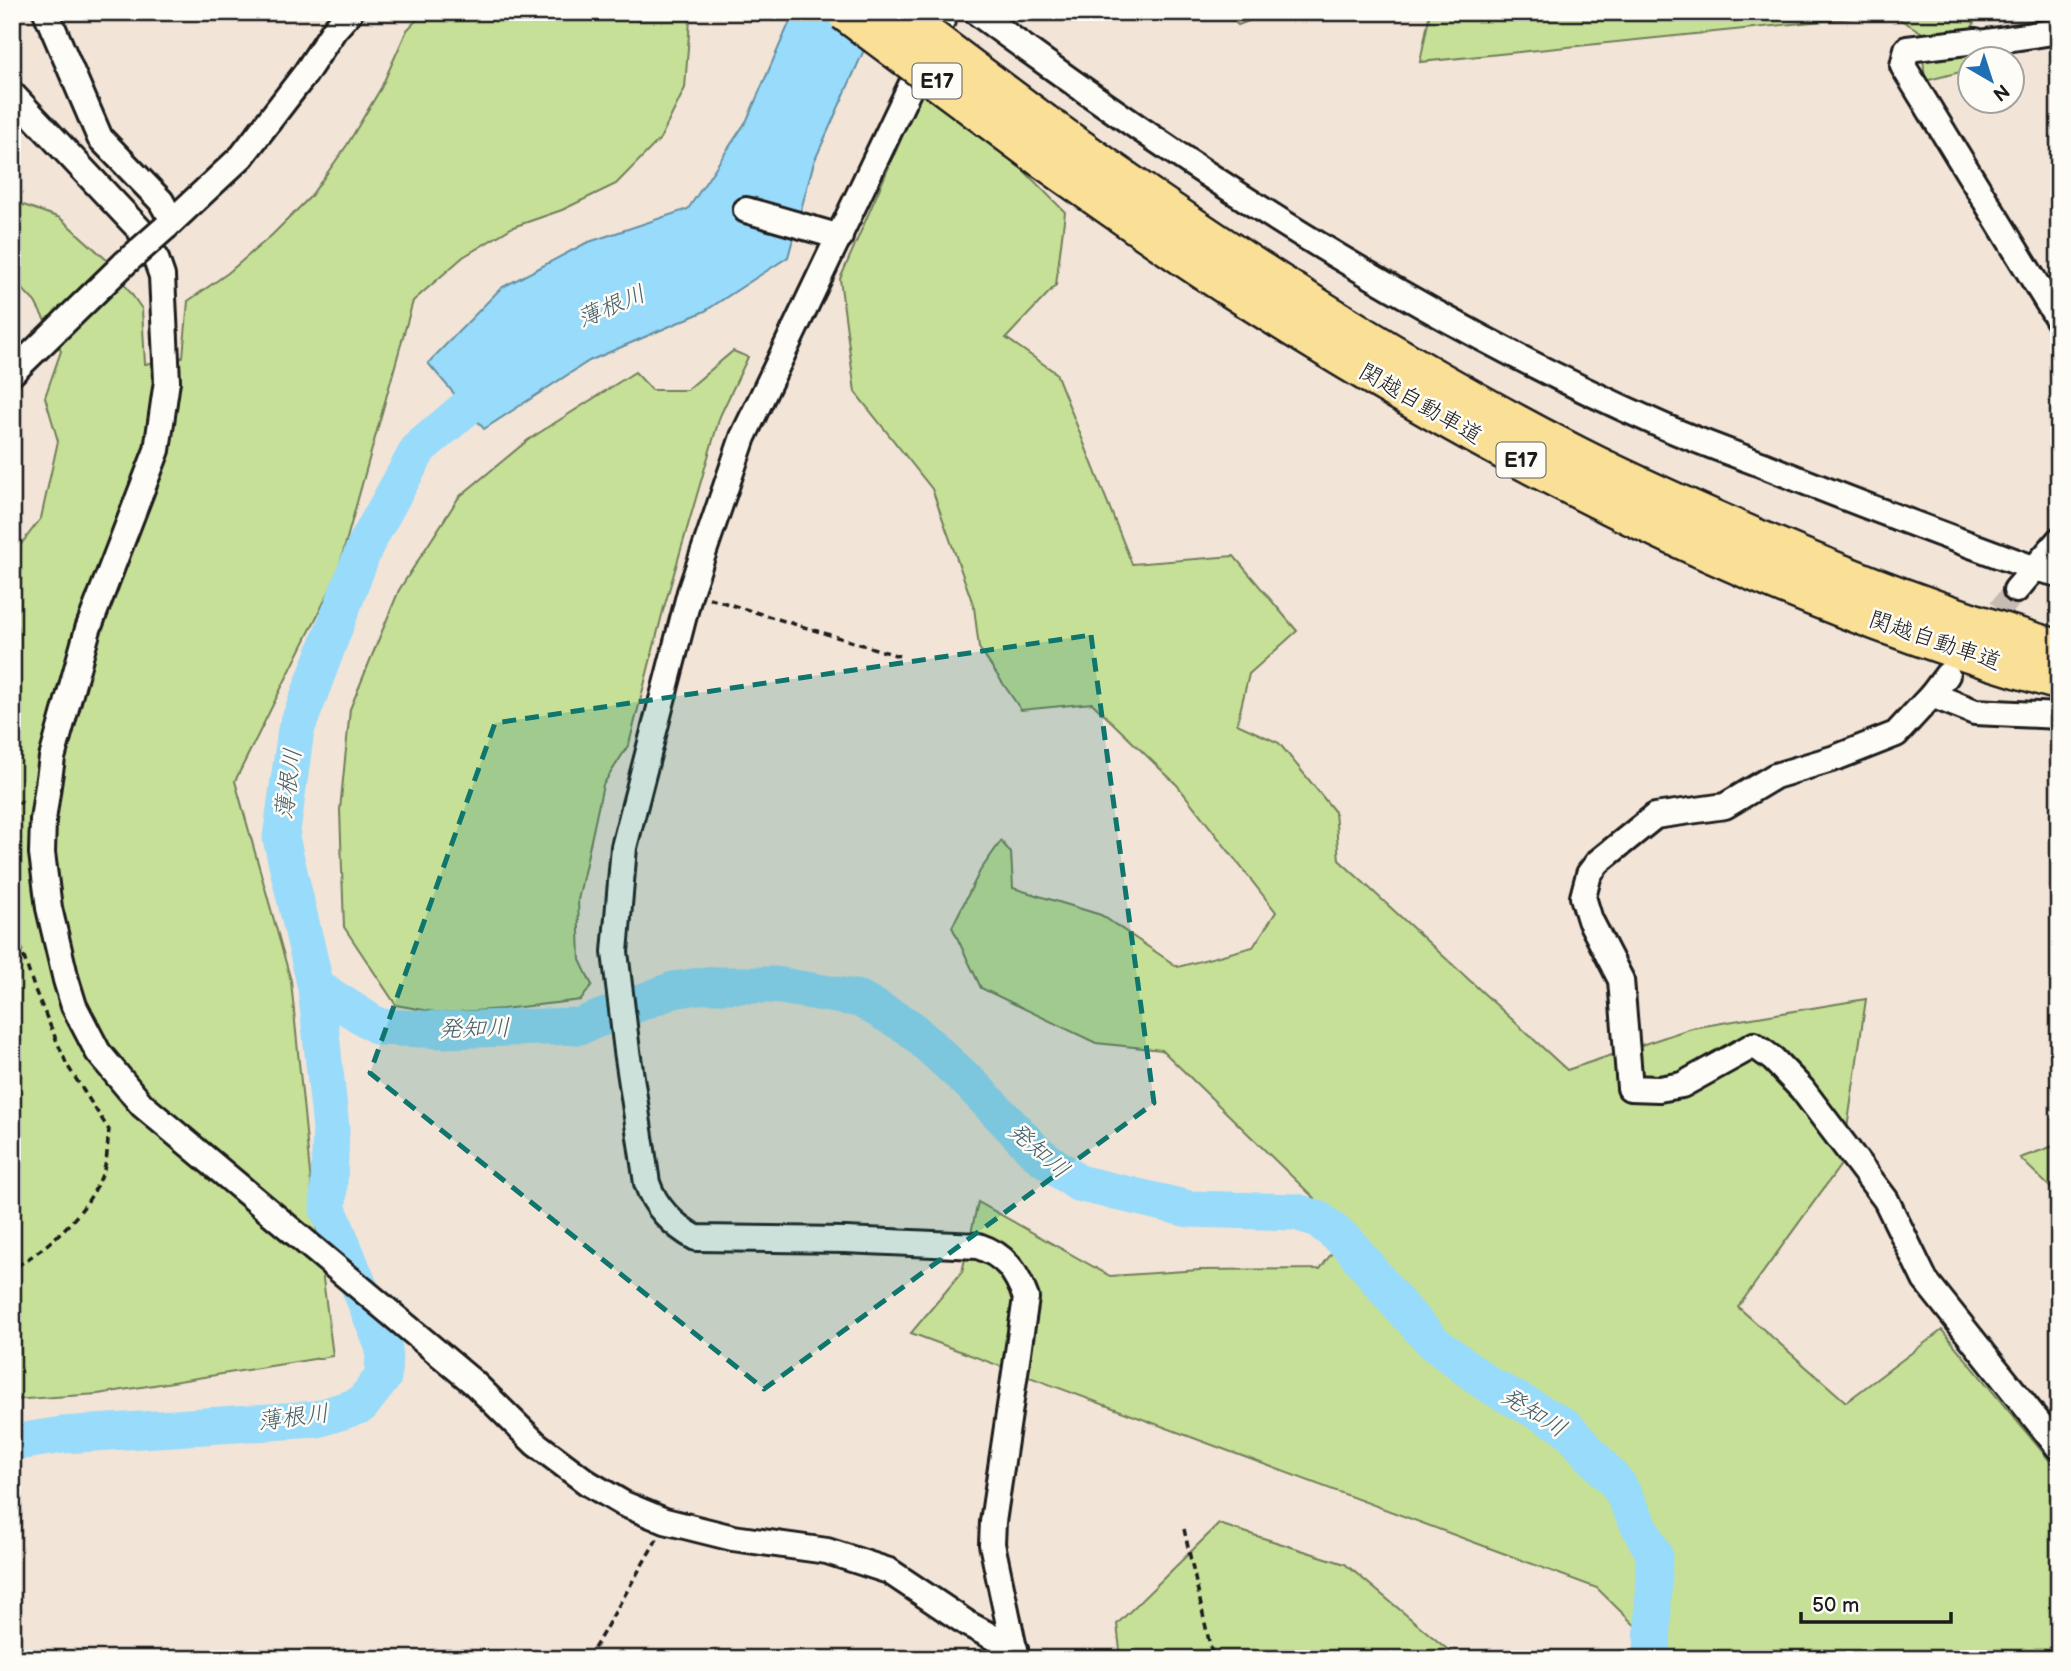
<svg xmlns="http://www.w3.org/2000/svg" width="2071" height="1671" viewBox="0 0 2071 1671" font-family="'Balsamiq Sans','Klee One',sans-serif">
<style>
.green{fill:#c6e097;stroke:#717e5a;stroke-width:2}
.water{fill:#98dbfa;stroke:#668fa1;stroke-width:2}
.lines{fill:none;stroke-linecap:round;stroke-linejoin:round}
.river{stroke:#98dbfa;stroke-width:37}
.minor-tunnel{stroke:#c7bcb2;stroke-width:24;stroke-dasharray:24 12;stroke-linecap:butt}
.minor-casing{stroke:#1c1c1c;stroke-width:30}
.highway-casing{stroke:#1c1c1c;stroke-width:42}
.path{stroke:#1c1c1c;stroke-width:3.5;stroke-dasharray:7 5;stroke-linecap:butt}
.minor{stroke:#fdfcf7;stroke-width:24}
.highway{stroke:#fadf96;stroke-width:37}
.minor-bridge-casing{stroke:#1c1c1c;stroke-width:30;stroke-linecap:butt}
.highway-bridge-casing{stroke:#1c1c1c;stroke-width:42;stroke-linecap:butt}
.minor-bridge{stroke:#fdfcf7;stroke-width:24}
.highway-bridge{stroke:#fadf96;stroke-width:37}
.marked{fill:#0f766e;fill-opacity:0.2;stroke:#0f766e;stroke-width:5;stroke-dasharray:14 9;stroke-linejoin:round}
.labels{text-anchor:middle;stroke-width:5;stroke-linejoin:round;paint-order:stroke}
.shield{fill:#fdfcf7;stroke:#605f5e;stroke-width:2}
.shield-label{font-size:21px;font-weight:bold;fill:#1c1c1c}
.street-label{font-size:23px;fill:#1c1c1c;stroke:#fdfcf7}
.water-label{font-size:24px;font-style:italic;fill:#475f6a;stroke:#fdfcf7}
</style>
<rect width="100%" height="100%" fill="#f2e4d7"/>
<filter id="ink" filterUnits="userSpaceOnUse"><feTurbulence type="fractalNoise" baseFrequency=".0143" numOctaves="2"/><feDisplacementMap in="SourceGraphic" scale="14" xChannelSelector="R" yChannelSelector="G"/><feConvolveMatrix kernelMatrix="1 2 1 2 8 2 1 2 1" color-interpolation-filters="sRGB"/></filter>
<g filter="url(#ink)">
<g class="green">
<polygon points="424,12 690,12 690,20 685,88 660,139 616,184 562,210 513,227 463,257 413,301 336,578 235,781 291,981 312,1194 333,1356 98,1394 12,1400 12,556 41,518 58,441 45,397 61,351 35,302 12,278 12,206 15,202 60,218 109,262 142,309 145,364 183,357 188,301 228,273 272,235 310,197 347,145 381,88 407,30"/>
<polygon points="1223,12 1272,12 1238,25"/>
<polygon points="1430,12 1975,12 1968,70 1925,81 1921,32 1891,14 1420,62"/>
<polygon points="929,75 1065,212 1056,285 1006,338 1056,373 1132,564 1234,556 1297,631 1249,674 1237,724 1279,743 1335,812 1339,860 1567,1070 1692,1028 1866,999 1842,1163 1738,1307 1846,1402 1942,1330 2059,1472 2059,1659 1669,1659 1597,1588 911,1333 962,1272 978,1202 1110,1276 1200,1270 1320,1269 1348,1231 1162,1050 1096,1043 981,988 952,927 980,871 1001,841 1011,853 1013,888 1101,915 1178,967 1253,947 1276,912 1177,785 1092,703 1021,710 979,648 974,607 932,489 855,392 840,279"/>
<polygon points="733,351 748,357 720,416 663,611 629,744 603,785 578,900 580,960 592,985 581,1000 503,1009 441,1013 396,1005 344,927 340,810 350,709 399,590 459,497 528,440 635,372 652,390 687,390"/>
<polygon points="2059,1144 2059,1196 2020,1158"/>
<polygon points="1219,1524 1345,1564 1459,1659 1121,1659 1117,1624"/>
</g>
<polygon class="water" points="794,12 881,12 814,162 788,257 705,311 589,361 484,429 428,363 501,288 586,243 688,209 747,120"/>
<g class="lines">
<g class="river">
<polyline points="316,987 379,1027 443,1030 580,1026 673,990 706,985 775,985 860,999 909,1027 971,1084 1037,1153 1078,1183 1189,1209 1296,1212 1318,1219 1349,1244 1396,1302 1435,1344 1489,1385 1565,1426 1619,1486 1654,1555 1652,1659"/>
<polyline points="12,1443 62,1435 317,1419 361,1405 383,1377 384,1348 328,1209 331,1128 316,987 281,838 296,730 365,546 419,448 492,386 502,372"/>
</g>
<polyline class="minor-tunnel" points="1977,638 2016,590"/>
<g class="minor-casing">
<g id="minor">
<polyline points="46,12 100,138 161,201 172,221"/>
<path d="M946,12L743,437L690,592L624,847L615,952L627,1051L647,1183C655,1207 674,1226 696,1238L845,1240L978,1246C1005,1255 1016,1271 1026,1298L993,1522L992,1544L1016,1658"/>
<path d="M976,12C1191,171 1411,314 1656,423C1691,439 1727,451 1763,465C1852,501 1943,535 2033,568L2059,574"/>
<polyline points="2059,31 1979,43 1976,41 1907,49 1903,66 2059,321"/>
<polyline points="12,94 139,229 155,256 162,276 167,381 157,450 88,629 52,758 43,820 42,853 49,908 66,980 74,1006 98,1052 142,1105 474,1383 536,1444 588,1483 624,1504 665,1521 733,1538 827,1551 889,1571 968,1624 1015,1649"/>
<polyline points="746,210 840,237"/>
<polyline points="166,227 242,156 305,74 334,30 350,12"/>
<polyline points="12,373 125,263"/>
<polyline points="2016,590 2059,540"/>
<polyline points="1947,675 1932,695 1896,734 1835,758 1775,776 1725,806 1655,816 1598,862 1589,874 1583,897 1590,920 1621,980 1630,1088 1659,1089 1682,1085 1754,1045 1773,1059 1802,1089 1886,1200 1925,1280 2059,1448"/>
<polyline points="1932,695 1975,712 2059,716"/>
</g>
</g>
<g class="highway-casing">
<g id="highway">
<path d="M1044,123C1213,244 1387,358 1572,453C1634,485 1697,512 1761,540C1858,582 1957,620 2059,649"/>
<path d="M1030,150C1097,197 1163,245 1232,289C1488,454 1764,598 2059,681"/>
</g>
</g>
<g class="path">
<polyline points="709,598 899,656"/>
<polyline points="12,814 22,800"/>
<path d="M12,922L35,990L67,1065L109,1130C107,1143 108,1160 103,1172C88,1213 48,1248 12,1269"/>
<polyline points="1184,1529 1213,1659"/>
<polyline points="588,1659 657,1539"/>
</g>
<use href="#minor" class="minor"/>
<use href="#highway" class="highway"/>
<g class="minor-bridge-casing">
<polyline id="minor-bridge" points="125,263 166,227"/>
</g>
<g class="highway-bridge-casing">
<g id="highway-bridge">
<polyline points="845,12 1030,150"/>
<polyline points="896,12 1044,123"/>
</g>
</g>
<use href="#minor-bridge" class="minor-bridge"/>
<use href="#highway-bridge" class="highway-bridge"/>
</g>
</g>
<path class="marked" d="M1091,635L1154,1103L764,1389L370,1073L495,723Z"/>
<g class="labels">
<g class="shield">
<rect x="912.5" y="63.5" width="49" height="35" rx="5"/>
<rect x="1496.5" y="442.5" width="49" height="35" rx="5"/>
</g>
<g class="shield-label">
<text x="937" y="88">E17</text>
<text x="1521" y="467">E17</text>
</g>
<g class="street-label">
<text transform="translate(1421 403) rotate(30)" y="8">関越自動車道</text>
<text transform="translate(1935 640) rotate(19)" y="8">関越自動車道</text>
</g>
<g class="water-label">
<text transform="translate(611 306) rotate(-23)" y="8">薄根川</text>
<text transform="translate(288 784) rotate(-82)" y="8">薄根川</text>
<text transform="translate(474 1028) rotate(-1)" y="8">発知川</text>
<text transform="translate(1039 1150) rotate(41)" y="8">発知川</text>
<text transform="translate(1534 1412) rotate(32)" y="8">発知川</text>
<text transform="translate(293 1417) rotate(-7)" y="8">薄根川</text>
</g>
</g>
<rect width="2071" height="1671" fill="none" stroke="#fdfcf7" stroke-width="42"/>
<rect x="21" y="21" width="2029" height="1629" fill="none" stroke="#1c1c1c" stroke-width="2.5" filter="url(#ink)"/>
<g transform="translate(1991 80) rotate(141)"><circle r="33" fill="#fdfcf7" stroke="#a3a29f" stroke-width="2"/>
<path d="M0-5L12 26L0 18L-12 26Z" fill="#1f6fb2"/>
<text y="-10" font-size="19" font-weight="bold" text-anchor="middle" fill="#1c1c1c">N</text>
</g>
<path d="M1801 1612v10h150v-10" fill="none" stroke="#1c1c1c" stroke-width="3.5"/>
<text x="1812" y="1612" font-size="21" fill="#1c1c1c" stroke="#fdfcf7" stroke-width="5" paint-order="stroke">50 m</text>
</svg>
